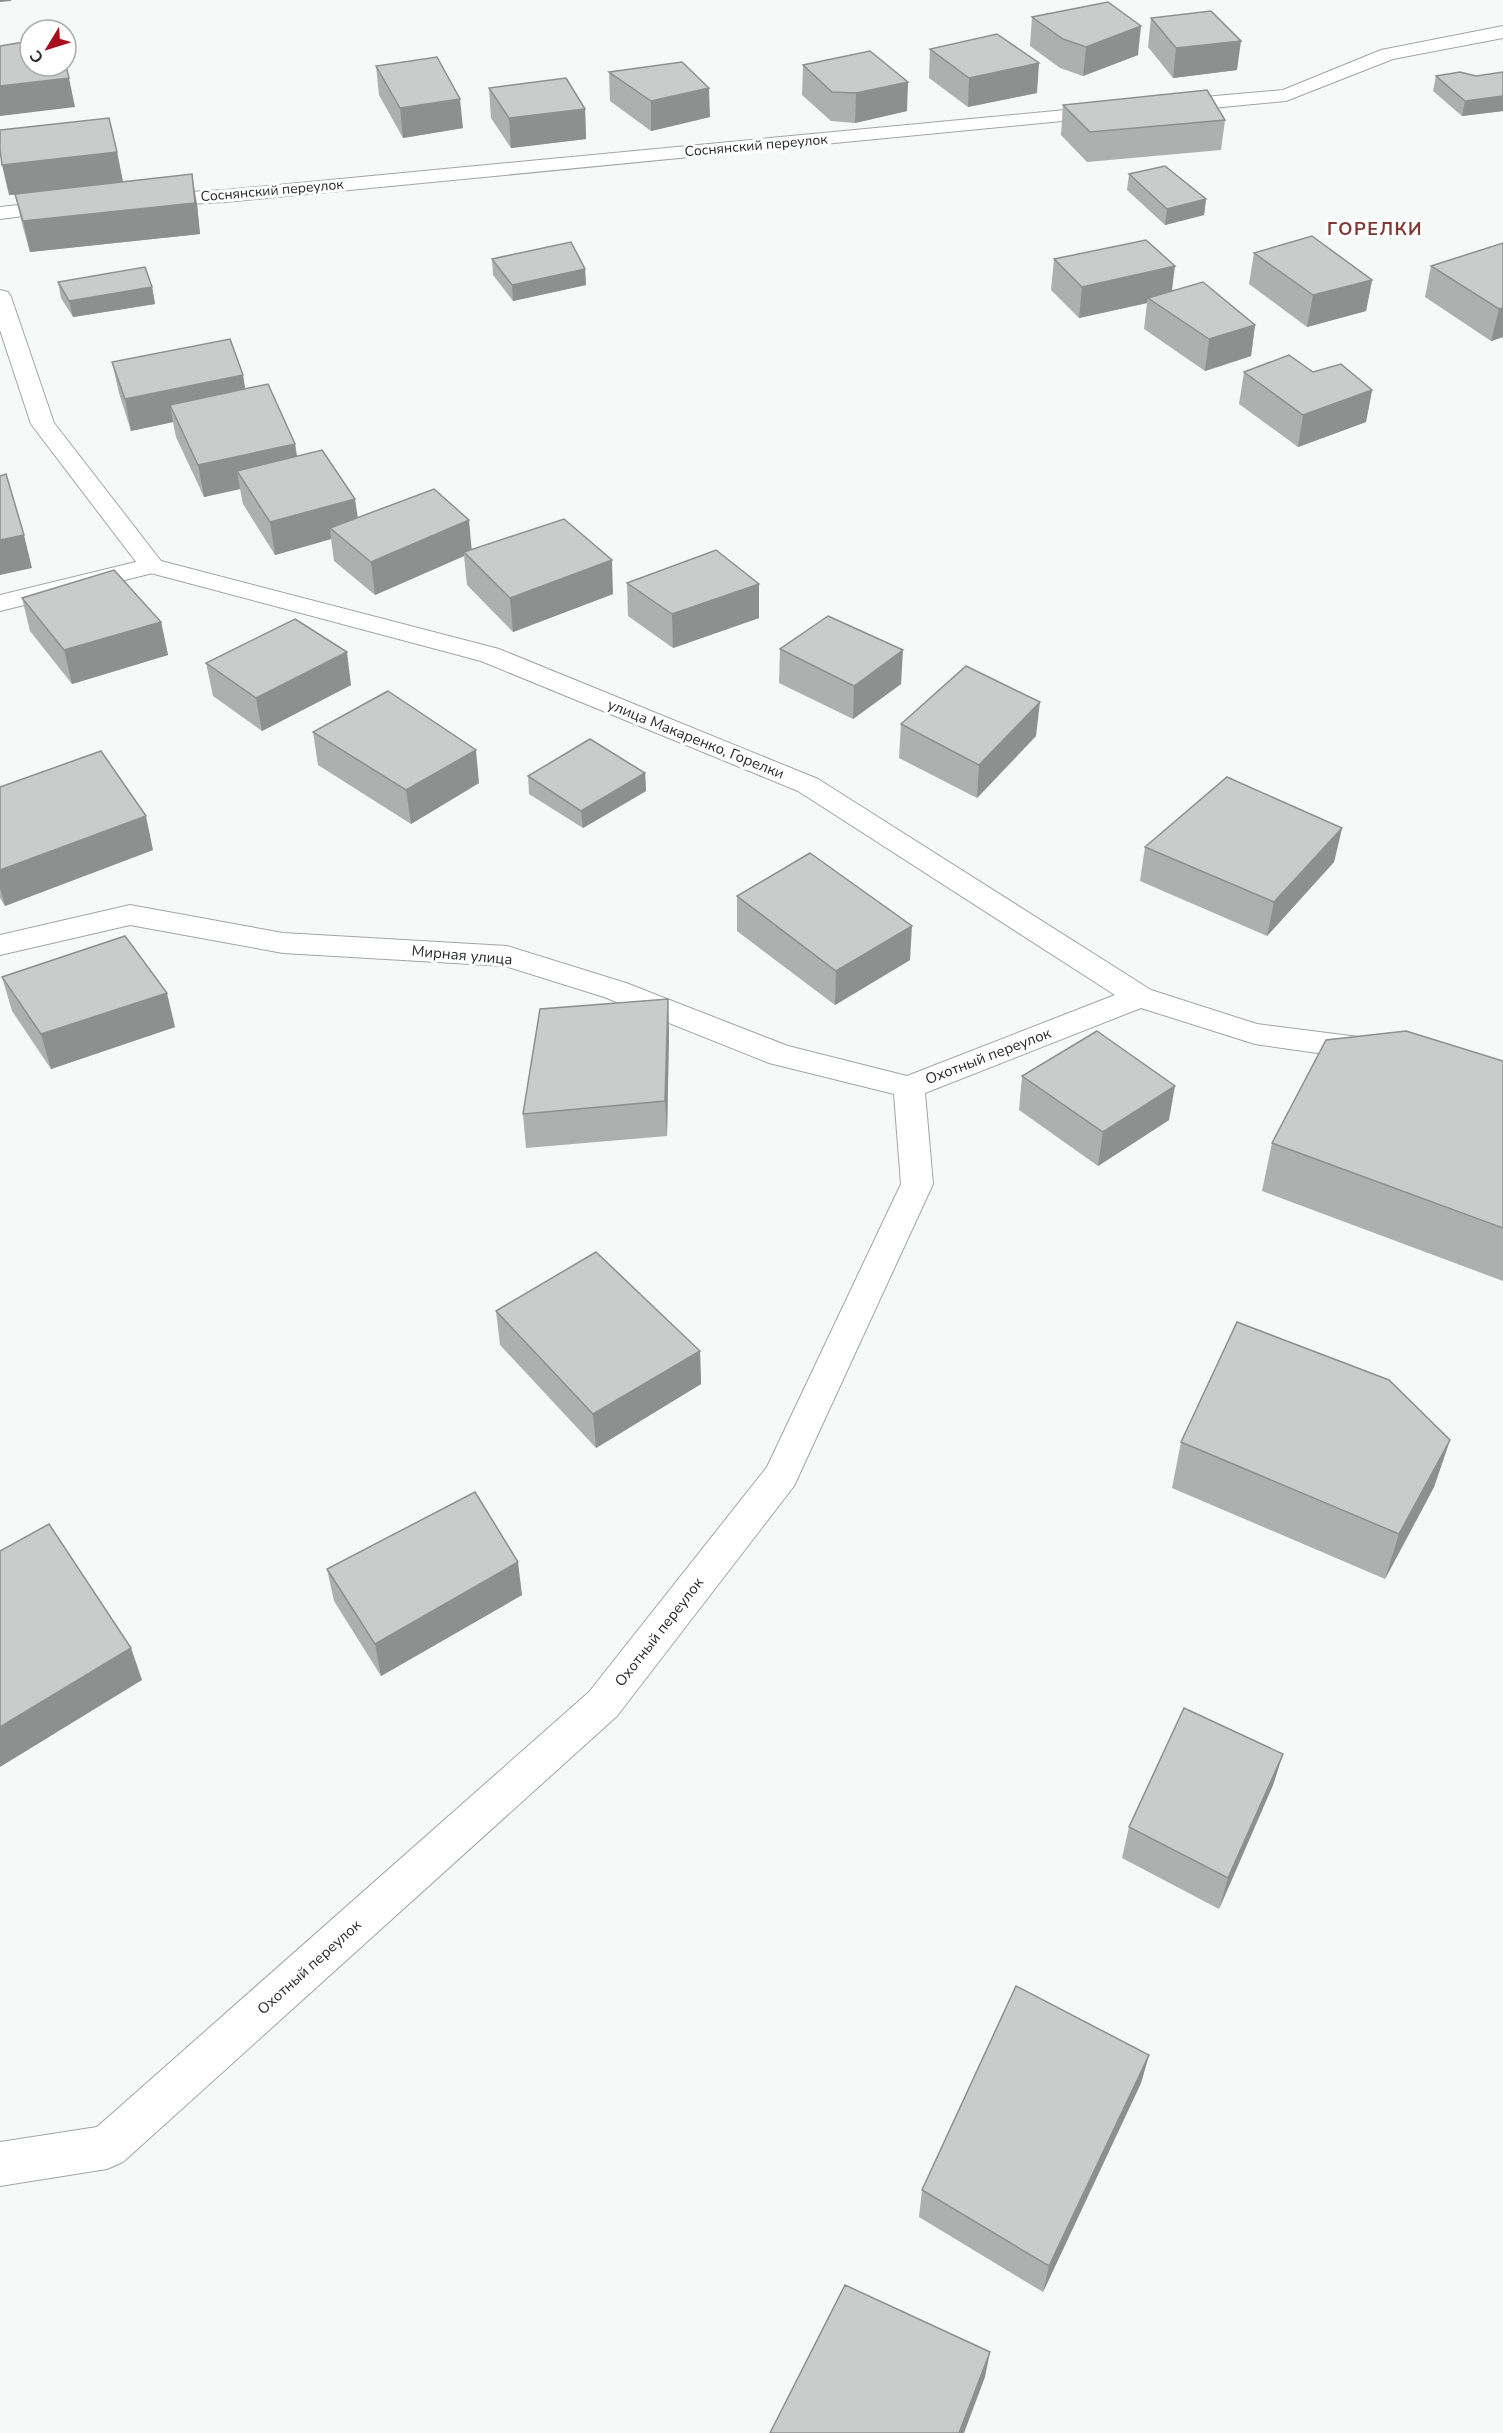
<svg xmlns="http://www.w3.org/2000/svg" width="1503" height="2433" viewBox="0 0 1503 2433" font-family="'Nunito Sans',sans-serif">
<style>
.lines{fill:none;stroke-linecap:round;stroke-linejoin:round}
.service-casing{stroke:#a1a5a4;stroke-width:2}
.minor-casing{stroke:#a1a5a4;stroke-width:2}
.service{fill:#fff;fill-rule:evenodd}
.minor{fill:#fff;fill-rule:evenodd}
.wall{fill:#acb0af}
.shaded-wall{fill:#8c908f}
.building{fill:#c8cdcc;stroke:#8c908f;stroke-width:1.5}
.labels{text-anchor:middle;stroke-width:6;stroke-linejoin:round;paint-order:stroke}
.far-street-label{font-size:14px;fill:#282a2a;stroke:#fff}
.street-label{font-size:15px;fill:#282a2a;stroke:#fff}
.far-district-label{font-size:18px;font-weight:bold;letter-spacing:1.5px;fill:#803935;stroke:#fff}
</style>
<rect width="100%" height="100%" fill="#f5faf9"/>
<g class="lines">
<g class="service-casing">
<polygon id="service" points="152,558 161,561 165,566 161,571 0,611 0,595"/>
</g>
<g class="minor-casing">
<g id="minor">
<polygon points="1503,26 1503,38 1393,59 1286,101 1170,112 1160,106 1170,100 1283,90 1381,50"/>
<polygon points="1107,106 1117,112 1114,116 225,202 152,206 145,204 142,200 145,196 152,194 225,190"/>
<polygon points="64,200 71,202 74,206 71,210 0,219 0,207"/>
<polygon points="0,290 8,292 11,297 54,423 161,561 499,649 818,779 1151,990 1257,1024 1367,1038 1378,1041 1382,1049 1378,1057 1367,1060 1255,1044 1141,1008 925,1093 933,1184 794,1486 617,1716 123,2162 107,2169 0,2186 0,2142 97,2127 589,1692 767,1467 901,1184 894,1094 769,1063 604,997 505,966 283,953 130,925 0,955 0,935 130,905 283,933 507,946 626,983 788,1046 907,1076 1115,995 798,791 481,661 143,571 31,424 0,330"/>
</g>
</g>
<use href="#service" class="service"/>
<use href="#minor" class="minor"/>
</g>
<g class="wall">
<polygon points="1032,17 1138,55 1083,76 1060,68 1030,46"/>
<polygon points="1151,18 1237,70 1173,78 1148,47"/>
<polygon points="930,49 1037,93 968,107 929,78"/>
<polygon points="803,65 907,111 855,123 831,121 802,95"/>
<polygon points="376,66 463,128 403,138 379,95"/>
<polygon points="609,72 710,117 651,131 610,101"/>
<polygon points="1503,72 1503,111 1462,116 1433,91 1436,76 1476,76"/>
<polygon points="489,88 585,109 586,139 511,148 491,118"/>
<polygon points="1063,105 1225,120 1221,150 1087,162 1061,135"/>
<polygon points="117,152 123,182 197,204 200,234 30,252 22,224 15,195 9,195"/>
<polygon points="1129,174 1206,199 1204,215 1165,225 1127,190"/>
<polygon points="1503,243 1503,337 1491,341 1425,297 1431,266"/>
<polygon points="1254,253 1372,280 1366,311 1307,327 1249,284"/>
<polygon points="492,259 585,269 586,285 513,301 493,275"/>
<polygon points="1054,259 1171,291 1255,325 1251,356 1205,371 1144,329 1147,303 1079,318 1051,290"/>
<polygon points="58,282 152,287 155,304 73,317 61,298"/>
<polygon points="112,362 243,375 245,389 295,444 297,456 358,518 472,550 613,594 513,632 467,585 464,556 375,595 334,561 331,539 275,555 243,504 240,489 204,497 176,437 173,422 131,431 119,393"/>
<polygon points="1244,372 1313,372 1372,390 1366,422 1298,447 1239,404"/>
<polygon points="627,583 759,618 673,648 628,616"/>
<polygon points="22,598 161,622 168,655 72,684 30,631"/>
<polygon points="780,649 901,684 853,719 779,683"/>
<polygon points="206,663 351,685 262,731 213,696"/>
<polygon points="901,724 1036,736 977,798 899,758"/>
<polygon points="313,732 479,783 411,824 318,765"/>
<polygon points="645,773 646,791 583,828 529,794 528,776"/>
<polygon points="0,787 153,850 5,906 0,898"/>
<polygon points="1342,828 1334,862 1267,936 1140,881 1145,847"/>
<polygon points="737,896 910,960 835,1005 737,931"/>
<polygon points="2,977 175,1027 51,1069 12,1011"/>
<polygon points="668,999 669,1033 667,1136 526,1148 523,1114"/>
<polygon points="1503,1061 1503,1281 1262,1191 1272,1143"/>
<polygon points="1022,1076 1169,1120 1098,1166 1019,1110"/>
<polygon points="496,1311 700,1351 701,1384 596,1448 500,1345"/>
<polygon points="1450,1440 1434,1487 1385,1579 1172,1488 1181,1442"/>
<polygon points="327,1569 522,1595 381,1676 334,1601"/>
<polygon points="1283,1754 1273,1785 1219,1909 1122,1858 1129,1827"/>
<polygon points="1149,2055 1141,2083 1043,2292 919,2217 922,2190"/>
</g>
<g class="shaded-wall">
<polygon points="0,0 11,0 11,1 0,2"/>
<polygon points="1141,26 1138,55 1083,76 1086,47"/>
<polygon points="1241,41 1237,70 1173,78 1176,48"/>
<polygon points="1039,63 1037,93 968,107 969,78"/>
<polygon points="69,78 75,107 0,116 0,86"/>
<polygon points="908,82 907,111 855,123 856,93"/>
<polygon points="709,88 710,117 651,131 651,101"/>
<polygon points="1503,96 1503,111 1462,116 1465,101"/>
<polygon points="460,99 463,128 403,138 400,108"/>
<polygon points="585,109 586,139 511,148 509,118"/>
<polygon points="117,152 123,182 9,195 2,165"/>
<polygon points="192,174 197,204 200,234 30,252 23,221"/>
<polygon points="1206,199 1204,215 1165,225 1167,209"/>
<polygon points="1175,266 1171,298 1148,298 1147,303 1079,318 1082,287"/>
<polygon points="585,269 586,285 513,301 512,285"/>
<polygon points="1372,280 1366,311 1307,327 1313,295"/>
<polygon points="152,287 155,304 73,317 69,301"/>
<polygon points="1503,308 1503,337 1491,341 1499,309"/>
<polygon points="1255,325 1251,356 1205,371 1209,339"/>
<polygon points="243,375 248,407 170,405 173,422 131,431 125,399"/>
<polygon points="1372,390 1366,422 1298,447 1303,415"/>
<polygon points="295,444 300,477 237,471 240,489 204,497 198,465"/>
<polygon points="355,499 360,532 330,528 331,539 275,555 270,522"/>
<polygon points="469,520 472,553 464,552 464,556 375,595 371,562"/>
<polygon points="24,535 32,568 0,575 0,540"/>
<polygon points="612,560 613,594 513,632 510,598"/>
<polygon points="759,584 759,618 673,648 672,614"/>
<polygon points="161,622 168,655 72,684 64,650"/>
<polygon points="903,650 901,684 853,719 854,686"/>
<polygon points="347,652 351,685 262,731 256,698"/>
<polygon points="1040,702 1036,736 977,798 979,765"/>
<polygon points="476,750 479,783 411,824 406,790"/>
<polygon points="645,773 646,791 583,828 581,811"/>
<polygon points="146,816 153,850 5,906 0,888 0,870"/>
<polygon points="1342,828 1334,862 1267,936 1274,902"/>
<polygon points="912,926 910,960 835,1005 836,971"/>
<polygon points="167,993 175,1027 51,1069 41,1034"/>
<polygon points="668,999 669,1033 667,1136 665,1101"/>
<polygon points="1175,1086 1169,1120 1098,1166 1103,1132"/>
<polygon points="700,1351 701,1384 596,1448 593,1414"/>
<polygon points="1450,1440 1434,1487 1385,1579 1399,1534"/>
<polygon points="518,1562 522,1595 381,1676 375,1644"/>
<polygon points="131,1648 142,1680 0,1767 0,1727"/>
<polygon points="1283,1754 1273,1785 1219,1909 1228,1878"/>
<polygon points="1149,2055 1141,2083 1043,2292 1049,2266"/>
<polygon points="990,2352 985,2377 964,2433 959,2433"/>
</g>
<g class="building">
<polygon points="1108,2 1141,26 1086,47 1063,39 1032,17"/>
<polygon points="1211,11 1241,41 1176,48 1151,18"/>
<polygon points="997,34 1039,63 969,78 930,49"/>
<polygon points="30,41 30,66 66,66 69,78 0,86 0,46"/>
<polygon points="870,51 908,82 856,93 832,92 803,65"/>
<polygon points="437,57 460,99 400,108 376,66"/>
<polygon points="682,62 709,88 651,101 609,72"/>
<polygon points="1460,72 1476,76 1503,72 1503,96 1465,101 1436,76"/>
<polygon points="566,78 585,109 509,118 489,88"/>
<polygon points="1207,90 1225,120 1090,132 1063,105"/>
<polygon points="109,118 117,152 2,165 0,150 0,130"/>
<polygon points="1165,166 1206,199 1167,209 1129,174"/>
<polygon points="192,174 195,203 23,221 15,194"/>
<polygon points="1312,236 1372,280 1313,295 1254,253"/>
<polygon points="1146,240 1175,266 1082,287 1054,259"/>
<polygon points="571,242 585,269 512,285 492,259"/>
<polygon points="1503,243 1503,308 1499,309 1431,266"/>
<polygon points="145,267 152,287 69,301 58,282"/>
<polygon points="1203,282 1255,325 1209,339 1148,298"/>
<polygon points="230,339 243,375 125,399 112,362"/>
<polygon points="1289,355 1313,372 1341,364 1372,390 1303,415 1244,372"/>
<polygon points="268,384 295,444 198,465 170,405"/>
<polygon points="322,450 355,499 270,522 237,471"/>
<polygon points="6,474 24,535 0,540 0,476"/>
<polygon points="434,489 469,520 371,562 330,528"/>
<polygon points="564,519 612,560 510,598 464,552"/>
<polygon points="716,550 759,584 672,614 627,583"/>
<polygon points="114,570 161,622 64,650 22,598"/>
<polygon points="828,616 903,650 854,686 780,649"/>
<polygon points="295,619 347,652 256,698 206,663"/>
<polygon points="966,666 1040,702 979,765 901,724"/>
<polygon points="388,691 476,750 406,790 313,732"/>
<polygon points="590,739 645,773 581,811 528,776"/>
<polygon points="101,751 146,816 0,870 0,787"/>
<polygon points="1227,777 1342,828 1274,902 1145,847"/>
<polygon points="810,853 912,926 836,971 737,896"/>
<polygon points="125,936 167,993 41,1034 2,977"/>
<polygon points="668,999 665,1101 523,1114 540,1009"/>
<polygon points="1097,1031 1175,1086 1103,1132 1022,1076"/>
<polygon points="1406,1031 1503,1061 1503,1228 1272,1143 1326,1040"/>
<polygon points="596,1252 700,1351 593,1414 496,1311"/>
<polygon points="1237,1322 1389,1380 1450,1440 1399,1534 1181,1442"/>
<polygon points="475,1492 518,1562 375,1644 327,1569"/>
<polygon points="49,1524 131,1648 0,1727 0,1551"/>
<polygon points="1184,1708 1283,1754 1228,1878 1129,1827"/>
<polygon points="1016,1986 1149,2055 1049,2266 922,2190"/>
<polygon points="845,2285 990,2352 959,2433 770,2433"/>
</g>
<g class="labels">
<g class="far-street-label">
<text transform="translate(756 145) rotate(-5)" y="5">Соснянский переулок</text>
<text transform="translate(272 190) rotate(-5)" y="5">Соснянский переулок</text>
</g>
<g class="street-label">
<text transform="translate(696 739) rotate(22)" y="5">улица Макаренко, Горелки</text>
<text transform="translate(462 955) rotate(5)" y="5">Мирная улица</text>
<text transform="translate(988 1056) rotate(-21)" y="5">Охотный переулок</text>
<text transform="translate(659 1632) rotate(-52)" y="5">Охотный переулок</text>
<text transform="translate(309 1967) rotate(-42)" y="5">Охотный переулок</text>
</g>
<g class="far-district-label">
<text x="1375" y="235">ГОРЕЛКИ</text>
</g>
</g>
<g transform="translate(48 48) rotate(232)"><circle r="28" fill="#ffffff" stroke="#a9aaaa" stroke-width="1.5"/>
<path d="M0-4.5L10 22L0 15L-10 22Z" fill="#a60e1c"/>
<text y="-9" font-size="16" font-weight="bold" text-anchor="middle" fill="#282a2a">С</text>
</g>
</svg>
